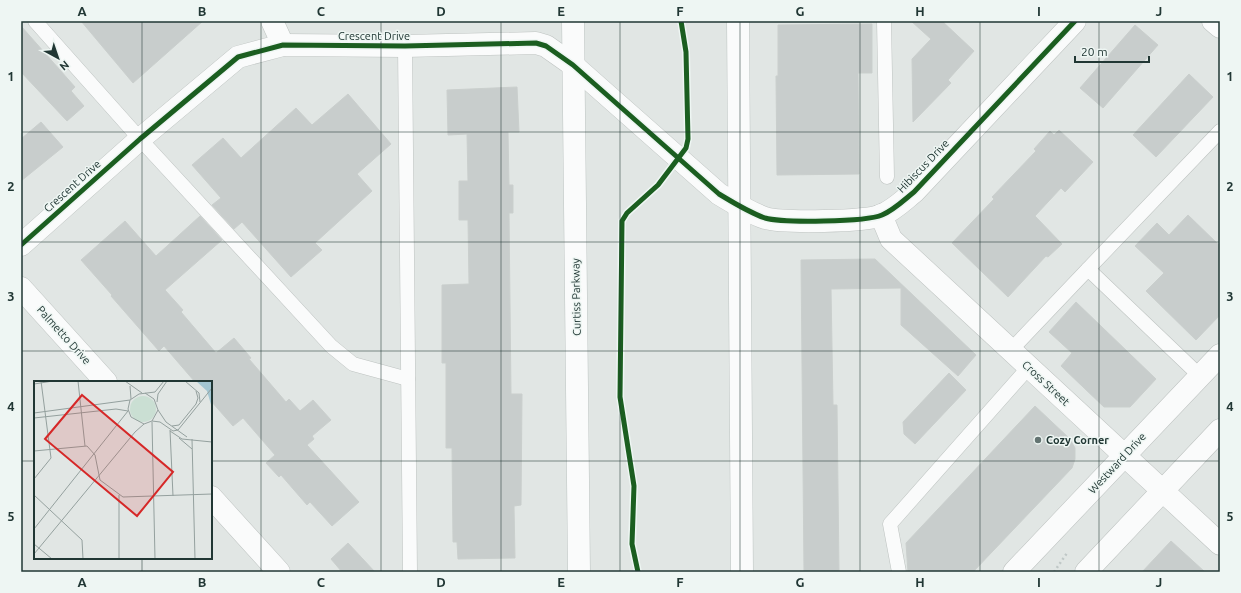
<svg xmlns="http://www.w3.org/2000/svg" width="1241" height="593" viewBox="0 0 1241 593" font-family="Ubuntu,sans-serif">
<style>
.building{fill:#c8cdcc;stroke:#cacfcd}
.lines{fill:none;stroke-linecap:round;stroke-linejoin:round}
.service-casing{stroke:#bec3c1;stroke-width:15}
.minor-casing{stroke:#bec3c1;stroke-width:23}
.tertiary-casing{stroke:#bec3c1;stroke-width:23}
.secondary-casing{stroke:#bdc4c2;stroke-width:23}
.path{stroke:#bfc7c6;stroke-width:2.5;stroke-dasharray:2 3;stroke-linecap:butt}
.service{stroke:#fafbfb;stroke-width:14}
.minor{stroke:#fafbfb;stroke-width:22}
.tertiary{stroke:#fafbfb;stroke-width:22}
.secondary{stroke:#fafbfb;stroke-width:22}
.cycleway-casing{stroke:#eef6f3;stroke-width:8}
.cycleway{stroke:#1b5e20;stroke-width:5}
.grid{fill:none;stroke:#213734;stroke-width:1;stroke-opacity:0.55}
.poi-dot{fill:#647472;stroke:#eef6f3;stroke-width:1.5}
.labels{text-anchor:middle;stroke-width:3;stroke-linejoin:round;paint-order:stroke}
.street-label{font-size:11px;fill:#213734;stroke:#eef6f3}
.poi-label{font-size:11px;font-weight:bold;fill:#213734;stroke:#eef6f3;text-anchor:start}
.inset-road{fill:none;stroke:#94a09e;stroke-width:1}
.view{fill:#d62828;fill-opacity:0.15;stroke:#d62828;stroke-width:2}
.inset-edge{fill:none;stroke:#213734;stroke-width:2}
.neatline{fill:none;stroke:#213734;stroke-width:1.5}
.grid-label{font-size:13px;text-anchor:middle;font-weight:bold;fill:#213734}
</style>
<rect width="100%" height="100%" fill="#e1e6e4"/>
<g class="building">
<polygon points="81,21 203,21 133,83"/>
<polygon points="911,21 942,21 974,51 948,80 951,83 913,122 912,59 931,39"/>
<polygon points="872,24 872,73 858,73 859,174 777,175 776,76 778,76 778,25"/>
<polygon points="1135,25 1158,45 1103,108 1080,88"/>
<polygon points="21,26 75,87 71,91 84,106 67,121 21,72"/>
<polygon points="1189,74 1213,97 1156,157 1133,135"/>
<polygon points="517,87 519,132 508,132 509,185 513,185 513,213 509,213 511,394 522,394 521,505 514,506 515,558 458,559 457,542 453,542 452,448 446,448 446,363 442,363 442,285 469,284 468,220 459,220 459,181 468,181 467,134 448,135 447,90"/>
<polygon points="348,94 391,144 357,174 372,191 315,243 322,250 291,277 242,222 234,229 212,205 221,198 192,165 223,138 241,158 296,108 312,125"/>
<polygon points="41,122 63,147 21,181 21,139"/>
<polygon points="1059,130 1093,162 1065,192 1061,188 1035,216 1062,244 1048,257 1046,256 1008,297 952,243 994,199 992,197 1036,151 1034,149 1050,131 1054,135"/>
<polygon points="1188,215 1220,246 1220,315 1196,340 1146,291 1164,273 1135,246 1157,223 1169,235"/>
<polygon points="200,216 222,240 165,290 183,310 181,312 216,353 234,338 251,358 249,359 286,402 289,399 300,411 313,400 331,420 312,436 314,439 307,445 359,502 332,526 310,502 307,505 281,475 279,477 266,463 275,455 243,418 233,426 211,401 211,382 195,382 164,346 159,351 111,296 112,295 81,260 125,221 156,256"/>
<polygon points="875,259 976,355 958,376 901,325 901,288 831,289 833,405 837,405 839,572 804,572 801,260"/>
<polygon points="1076,302 1156,379 1130,407 1104,407 1061,366 1072,353 1049,332"/>
<polygon points="949,373 966,390 915,444 904,434 903,422"/>
<polygon points="1035,406 1069,438 1075,448 1075,459 1072,468 973,572 908,572 906,543"/>
<polygon points="1171,541 1205,572 1142,572"/>
<polygon points="348,543 375,572 342,572 331,559"/>
</g>
<g class="lines">
<g class="service-casing">
<g id="service">
<polyline points="35,21 140,139 331,346 353,364 408,379"/>
<polyline points="884,21 887,177"/>
<polyline points="405,46 410,572"/>
<polyline points="1088,269 1220,131"/>
<polyline points="1011,350 1088,269 1200,376"/>
<polyline points="899,572 890,524 1029,367"/>
</g>
</g>
<g class="minor-casing">
<g id="minor">
<polyline points="272,21 283,45"/>
<polyline points="1213,21 1220,27"/>
<polyline points="881,215 891,239 1220,544"/>
<path d="M21,245L140,139L238,57L283,45L405,46L536,43L546,46L573,65L719,194C734,203 748,212 765,218C782,223 866,222 882,215C894,210 904,200 914,192L1075,21"/>
<polyline points="21,288 106,382"/>
<polyline points="211,497 279,572"/>
</g>
</g>
<g class="tertiary-casing">
<g id="tertiary">
<polyline points="1014,572 1220,355"/>
<polyline points="1086,572 1220,430"/>
</g>
</g>
<g class="secondary-casing">
<g id="secondary">
<polyline points="573,21 579,572"/>
<polyline points="738,21 742,572"/>
</g>
</g>
<polyline class="path" points="1054,572 1067,553"/>
<use href="#service" class="service"/>
<use href="#minor" class="minor"/>
<use href="#tertiary" class="tertiary"/>
<use href="#secondary" class="secondary"/>
<g class="cycleway-casing">
<g id="cycleway">
<path d="M21,245L140,139L238,57L283,45L405,46L536,43L546,46L573,65L719,194C734,203 748,212 765,218C782,223 866,222 882,215C894,210 904,200 914,192L1075,21"/>
<polyline points="638,572 632,544 634,486 620,397 622,221 627,213 658,185 686,148 688,139 686,52 681,21"/>
</g>
</g>
<use href="#cycleway" class="cycleway"/>
</g>
<path class="grid" d="M142,21V382M261,21V572M381,21V572M501,21V572M620,21V572M740,21V572M860,21V572M980,21V572M1099,21V572M21,132H1220M21,242H1220M21,351H1220M21,461H35M211,461H1220M142,558V572"/>
<circle class="poi-dot" cx="1038" cy="440" r="4"/>
<g class="labels">
<g class="street-label">
<text x="374" y="40">Crescent Drive</text>
<text transform="translate(923 166) rotate(-46)" y="4">Hibiscus Drive</text>
<text transform="translate(72 186) rotate(-42)" y="4">Crescent Drive</text>
<text transform="translate(576 297) rotate(-91)" y="4">Curtiss Parkway</text>
<text transform="translate(64 335) rotate(48)" y="4">Palmetto Drive</text>
<text transform="translate(1046 383) rotate(43)" y="4">Cross Street</text>
<text transform="translate(1117 463) rotate(-47)" y="4">Westward Drive</text>
</g>
<g class="poi-label">
<text x="1046" y="444">Cozy Corner</text>
</g>
</g>
<g transform="translate(34 381)">
<rect width="178" height="178" fill="#e1e6e4"/>
<path d="M96 28a13 13 0 1 1 26 0a13 13 0 1 1-26 0Z" fill="#cadfd3"/>
<path d="M162,0L178,1V27L173,10Z" fill="#a3c6d2"/>
<path class="inset-road" d="M44,0L51,65M91,0L108,12M151,0L165,12L166,21M0,3L19,0M96,5L97,18M111,12L120,18L124,29L118,40L110,43L97,36L94,28L96,19L105,13L121,11L130,0M123,21L124,13L133,0M124,29L132,41L153,56M0,32L96,19M0,37L82,28L94,30M118,40L126,41L139,50L144,49L178,7M118,41L121,178M138,45L145,44L162,23L164,17L162,10M136,49L139,115M136,50L148,58L178,61M145,57L158,68M158,58L161,178M0,70L53,65L61,74L66,99L89,116L178,113M0,98L17,77L7,0M0,114L48,159L49,178M85,114V178M0,148L94,30M0,163L18,178M0,173L101,51L110,43"/>
<path class="view" d="M48,14L139,91L103,135L11,58Z"/>
<rect width="178" height="178" class="inset-edge"/>
</g>
<rect width="1241" height="593" fill="none" stroke="#eef6f3" stroke-width="44"/>
<g transform="translate(58 58) rotate(140)" stroke="#eef6f3" stroke-width="3" paint-order="stroke">
<path d="M0-3L7 15L0 10L-7 15Z" fill="#213734"/>
<text y="-6" font-size="11" font-weight="bold" text-anchor="middle" fill="#213734">N</text>
</g>
<path d="M1075 56v6h74v-6" fill="none" stroke="#213734" stroke-width="2"/>
<text x="1081" y="56" font-size="12" fill="#213734" stroke="#eef6f3" stroke-width="3" paint-order="stroke">20 m</text>
<rect x="22" y="22" width="1197" height="549" class="neatline"/>
<g class="grid-label">
<text x="82" y="16">A</text>
<text x="202" y="16">B</text>
<text x="321" y="16">C</text>
<text x="441" y="16">D</text>
<text x="561" y="16">E</text>
<text x="680" y="16">F</text>
<text x="800" y="16">G</text>
<text x="920" y="16">H</text>
<text x="1039" y="16">I</text>
<text x="1159" y="16">J</text>
<text x="11" y="81">1</text>
<text x="1230" y="81">1</text>
<text x="11" y="191">2</text>
<text x="1230" y="191">2</text>
<text x="11" y="301">3</text>
<text x="1230" y="301">3</text>
<text x="11" y="411">4</text>
<text x="1230" y="411">4</text>
<text x="11" y="521">5</text>
<text x="1230" y="521">5</text>
<text x="82" y="587">A</text>
<text x="202" y="587">B</text>
<text x="321" y="587">C</text>
<text x="441" y="587">D</text>
<text x="561" y="587">E</text>
<text x="680" y="587">F</text>
<text x="800" y="587">G</text>
<text x="920" y="587">H</text>
<text x="1039" y="587">I</text>
<text x="1159" y="587">J</text>
</g>
</svg>
